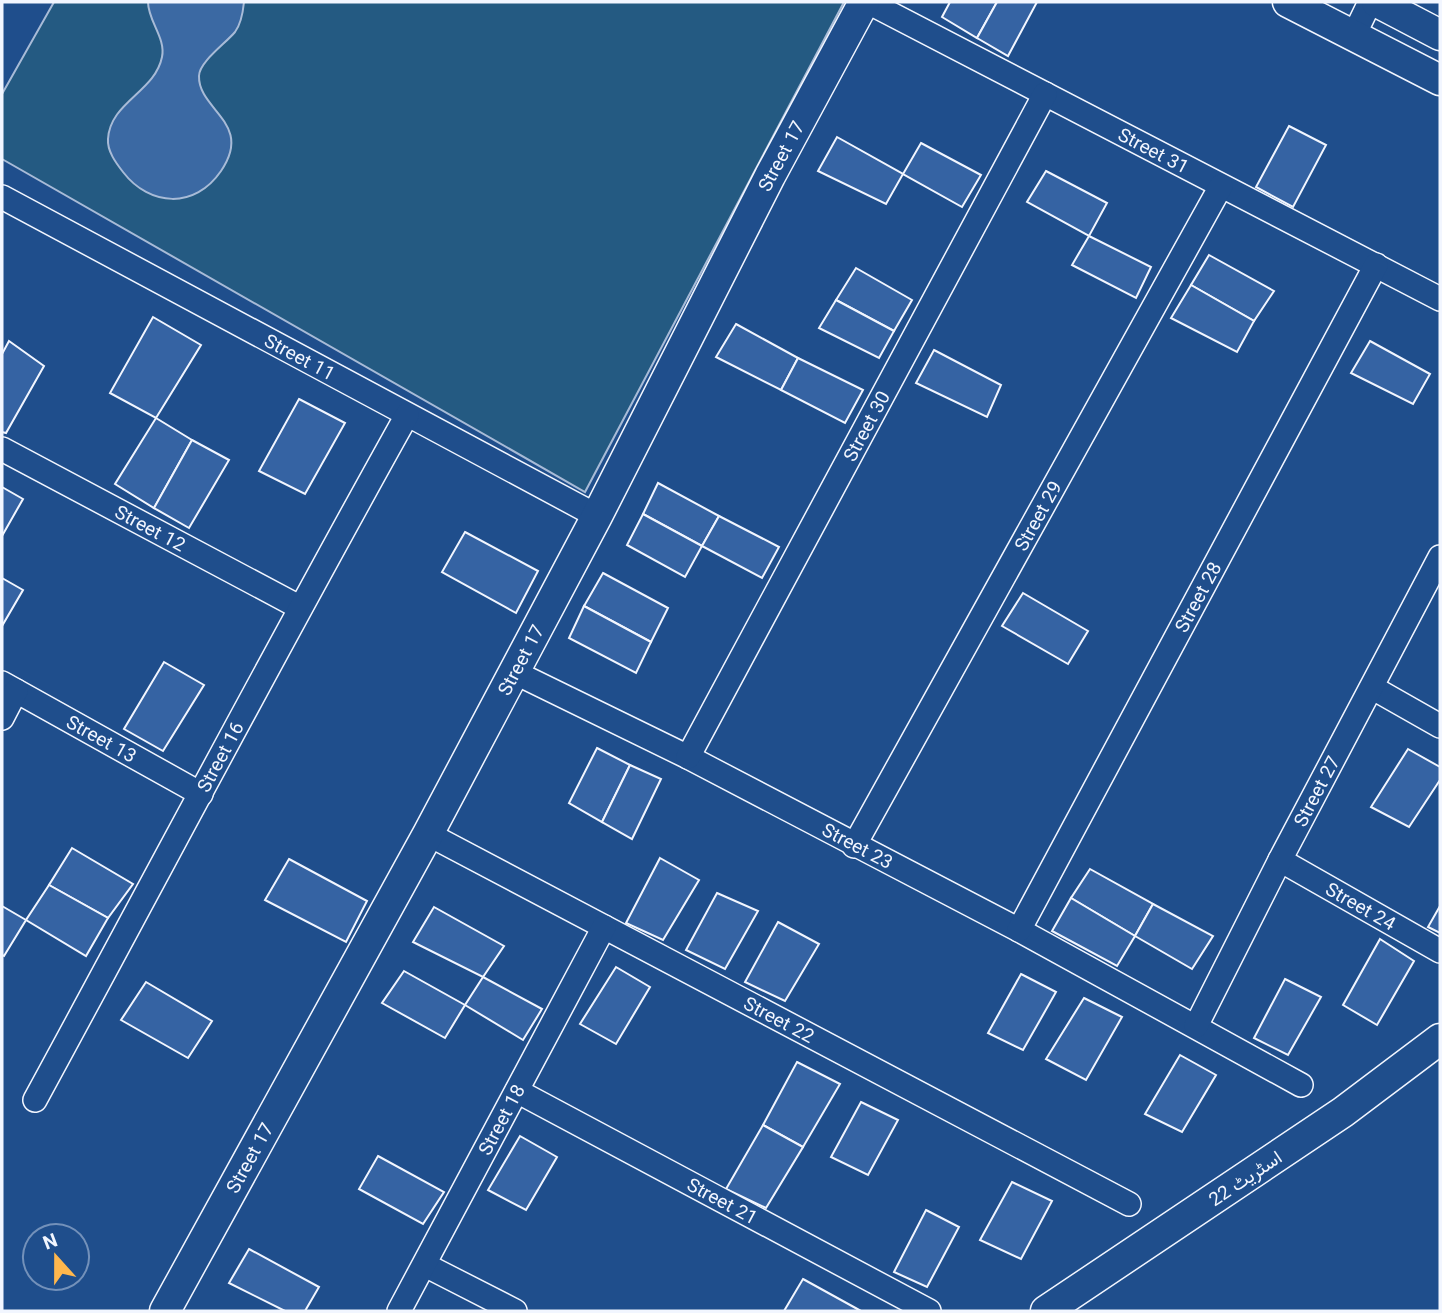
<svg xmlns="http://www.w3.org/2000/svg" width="1442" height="1313" viewBox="0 0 1442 1313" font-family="Georgia,Vazirmatn,serif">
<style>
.green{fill:#245a82;stroke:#a8bbd7;stroke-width:2}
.water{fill:#3b69a3;stroke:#a8bbd7;stroke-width:2}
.building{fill:#3563a3;stroke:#f2f6ff;stroke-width:2}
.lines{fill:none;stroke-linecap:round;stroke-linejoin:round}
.minor-casing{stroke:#f2f6ff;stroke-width:26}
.tertiary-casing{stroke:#f2f6ff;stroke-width:33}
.minor{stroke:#1f4e8c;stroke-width:23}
.tertiary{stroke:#1f4e8c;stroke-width:30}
.labels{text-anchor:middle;stroke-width:5;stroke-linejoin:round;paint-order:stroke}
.street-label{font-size:19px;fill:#f2f6ff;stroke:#1f4e8c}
</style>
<rect width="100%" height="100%" fill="#1f4e8c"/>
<polygon class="green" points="54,2 844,2 585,492 2,159 2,94"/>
<path class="water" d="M148,2H244C243,12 241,24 235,32C226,43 199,62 199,76C198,110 254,123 221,171C195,209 150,207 123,172C116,163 107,151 108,139C110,102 155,92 162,57C166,38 148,21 148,2Z"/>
<g class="building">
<polygon points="950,2 997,2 977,38 942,17"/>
<polygon points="997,2 1037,2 1008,56 977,38"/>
<polygon points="1289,126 1326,145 1293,207 1256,187"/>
<polygon points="837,137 903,174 886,204 818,171"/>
<polygon points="921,143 981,175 962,207 903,174"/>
<polygon points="1046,171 1107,203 1089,236 1027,202"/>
<polygon points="1089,236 1151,267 1136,298 1072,265"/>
<polygon points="1209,255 1274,291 1254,321 1191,285"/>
<polygon points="856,268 912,300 894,331 836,300"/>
<polygon points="1191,285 1254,321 1237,352 1171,318"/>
<polygon points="836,300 894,331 879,358 819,328"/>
<polygon points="153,317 201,345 156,418 110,393"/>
<polygon points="736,324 798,358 781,390 716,357"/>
<polygon points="9,341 44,366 6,433 2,432 2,354"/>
<polygon points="1370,341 1430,374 1413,404 1351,373"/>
<polygon points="934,350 1001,385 987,417 916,383"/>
<polygon points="798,358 863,390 845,423 781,390"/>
<polygon points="299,399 345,423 305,494 259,471"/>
<polygon points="156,418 192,440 154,508 115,484"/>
<polygon points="192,440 229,460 189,528 154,508"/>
<polygon points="658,483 719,516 702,546 643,514"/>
<polygon points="2,487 23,499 2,536"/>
<polygon points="643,514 702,546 685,577 627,545"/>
<polygon points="719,516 779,547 762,578 702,546"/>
<polygon points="465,532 538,571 516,613 442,572"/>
<polygon points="603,573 668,608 651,642 584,606"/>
<polygon points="2,578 23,590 2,626"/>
<polygon points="1023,593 1088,631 1068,664 1002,626"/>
<polygon points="584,606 651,642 636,673 569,638"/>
<polygon points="164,662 204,685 163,751 124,729"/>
<polygon points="597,748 630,765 602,822 569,803"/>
<polygon points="1408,749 1440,767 1440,780 1409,827 1371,807"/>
<polygon points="630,765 661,779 632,839 602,822"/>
<polygon points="72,848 133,884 108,918 49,885"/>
<polygon points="660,858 699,880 663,940 626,923"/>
<polygon points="289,859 367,901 346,942 265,900"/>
<polygon points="1090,869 1153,904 1135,936 1071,898"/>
<polygon points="49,885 108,918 86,956 26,920"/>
<polygon points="717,893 758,911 725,969 686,950"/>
<polygon points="1071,898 1135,936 1117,966 1052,931"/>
<polygon points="1153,904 1213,936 1192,969 1135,936"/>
<polygon points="2,906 26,920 4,956 2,955"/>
<polygon points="1440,906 1440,933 1428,927"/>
<polygon points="434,907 504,946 483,977 413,942"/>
<polygon points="778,922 819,944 785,1001 745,982"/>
<polygon points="1380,939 1414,961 1377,1025 1343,1005"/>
<polygon points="616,967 650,987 616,1044 580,1024"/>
<polygon points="404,971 465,1005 445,1038 382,1003"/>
<polygon points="1021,974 1056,992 1023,1050 988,1033"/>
<polygon points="483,977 542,1009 523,1040 465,1005"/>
<polygon points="1285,979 1321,997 1288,1055 1254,1038"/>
<polygon points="146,982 212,1021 188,1058 121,1020"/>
<polygon points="1084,998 1122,1017 1086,1080 1046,1059"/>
<polygon points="1180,1055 1216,1075 1182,1132 1145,1114"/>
<polygon points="797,1062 840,1084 803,1147 763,1125"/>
<polygon points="861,1102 898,1120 868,1175 831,1157"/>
<polygon points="763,1125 803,1147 766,1208 726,1189"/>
<polygon points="520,1136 557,1157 526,1210 488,1190"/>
<polygon points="378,1156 444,1192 423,1224 359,1189"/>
<polygon points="1012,1182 1052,1201 1021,1259 980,1240"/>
<polygon points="926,1210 959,1227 927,1287 894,1272"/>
<polygon points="249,1249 319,1287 305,1311 285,1311 229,1283"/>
<polygon points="803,1279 861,1311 784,1311"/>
</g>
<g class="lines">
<g class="minor-casing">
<g id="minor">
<path id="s1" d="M868,2L1440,299"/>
<polyline points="1354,35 1370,2"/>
<path id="s2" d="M2,197L597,516"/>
<path id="s3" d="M2,449L299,607"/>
<path id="s4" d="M514,672L688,757L1019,930L1301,1085"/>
<path id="s5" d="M2,683L201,794"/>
<polyline points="1373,688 1440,726"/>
<polyline points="2,718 16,691"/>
<path id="s6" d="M688,757L1045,94"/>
<path id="s7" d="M428,834L1129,1204"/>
<path id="s8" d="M854,846L1221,186"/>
<path id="s9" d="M1280,860L1440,951"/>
<path id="s10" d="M1019,930L1376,265"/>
<path id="s11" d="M1196,1026L1280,860L1440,557"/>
<path id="s12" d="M517,1091L929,1311"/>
<path id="s13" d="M35,1100C159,872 280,642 407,415"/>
<polyline points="425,1265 515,1311"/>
<path id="s14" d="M399,1311L604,927"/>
</g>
</g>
<g class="tertiary-casing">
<g id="tertiary">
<polyline points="1288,2 1440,80"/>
<polyline points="1377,2 1440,35"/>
<path id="s15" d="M165,1311L428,834L597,516L770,176L864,2"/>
<polyline points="1046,1311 1343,1112 1440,1039"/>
</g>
</g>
<use href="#minor" class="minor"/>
<use href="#tertiary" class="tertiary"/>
</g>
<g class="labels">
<g class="street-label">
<text dy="7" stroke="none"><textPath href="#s1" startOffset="322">Street 31</textPath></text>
<text dy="7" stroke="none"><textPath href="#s15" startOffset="1309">Street 17</textPath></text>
<text dy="7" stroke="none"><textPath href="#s2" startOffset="338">Street 11</textPath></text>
<text dy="7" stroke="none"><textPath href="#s6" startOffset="376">Street 30</textPath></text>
<text dy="7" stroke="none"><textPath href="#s8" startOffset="378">Street 29</textPath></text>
<text dy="7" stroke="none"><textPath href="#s3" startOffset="168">Street 12</textPath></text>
<text dy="7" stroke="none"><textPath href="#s10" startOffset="378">Street 28</textPath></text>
<text dy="7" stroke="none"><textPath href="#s15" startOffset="742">Street 17</textPath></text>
<text dy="7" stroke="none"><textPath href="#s5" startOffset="114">Street 13</textPath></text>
<text dy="7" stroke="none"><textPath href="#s13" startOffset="390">Street 16</textPath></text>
<text dy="7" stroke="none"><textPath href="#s11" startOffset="264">Street 27</textPath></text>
<text dy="7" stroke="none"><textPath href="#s4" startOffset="385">Street 23</textPath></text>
<text dy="7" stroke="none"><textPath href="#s9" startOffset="93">Street 24</textPath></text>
<text dy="7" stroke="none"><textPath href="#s7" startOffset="397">Street 22</textPath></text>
<text dy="7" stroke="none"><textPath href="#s14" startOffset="217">Street 18</textPath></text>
<text dy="7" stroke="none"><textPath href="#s15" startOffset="175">Street 17</textPath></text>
<text transform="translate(1245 1178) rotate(-34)" y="7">اسٹریٹ 22</text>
<text dy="7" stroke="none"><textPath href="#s12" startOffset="233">Street 21</textPath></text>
</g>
</g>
<rect width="1442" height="1313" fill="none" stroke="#f2f6ff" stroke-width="7"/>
<g transform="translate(56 1257) rotate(339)"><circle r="33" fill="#1f4e8c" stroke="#7391ba" stroke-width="2"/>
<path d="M0-5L12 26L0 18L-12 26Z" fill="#ffb74d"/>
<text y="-10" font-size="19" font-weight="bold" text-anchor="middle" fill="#f2f6ff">N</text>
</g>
</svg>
